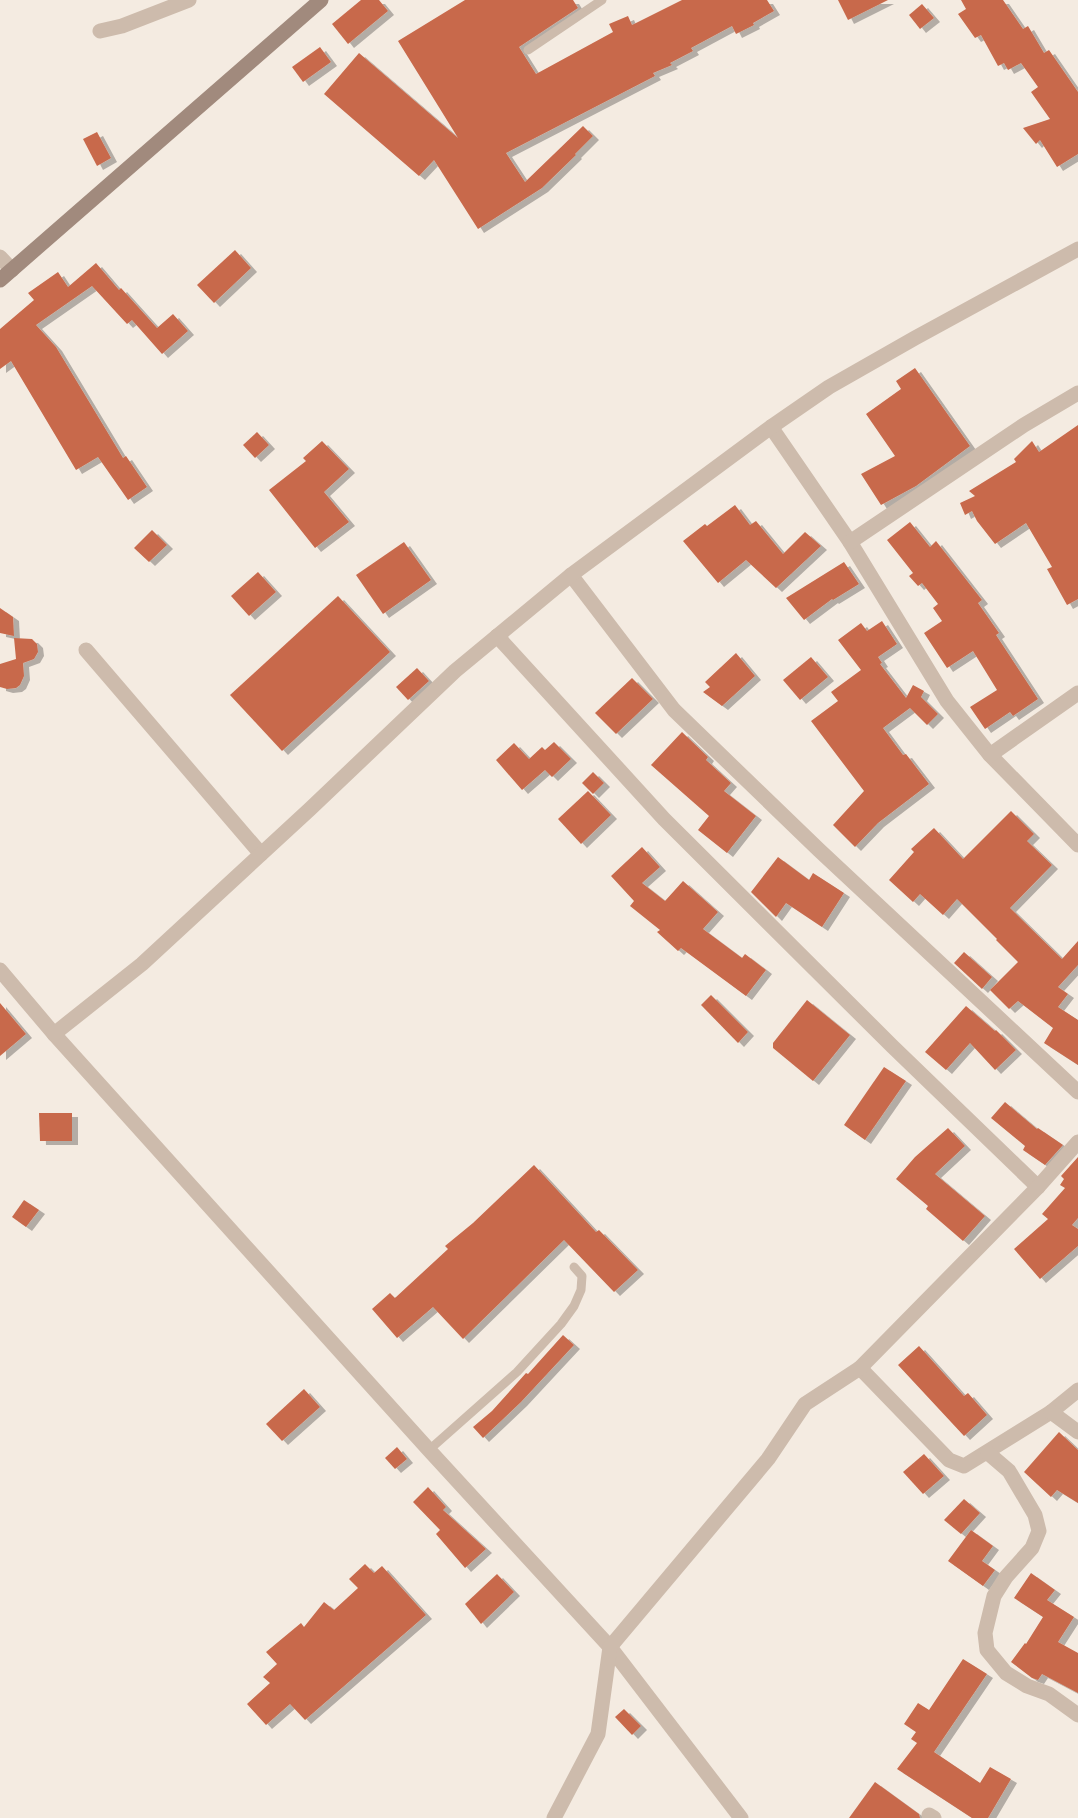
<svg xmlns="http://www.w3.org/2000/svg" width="1078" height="1818" viewBox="0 0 1078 1818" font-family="Figtree,sans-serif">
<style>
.building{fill:#c8694b;filter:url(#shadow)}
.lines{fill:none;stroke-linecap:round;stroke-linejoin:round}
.lane{stroke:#cdbbac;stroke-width:9}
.street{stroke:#cdbbac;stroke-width:15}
.secondary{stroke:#a18a7d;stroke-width:15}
</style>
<defs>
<filter id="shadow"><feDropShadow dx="6" dy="4" stdDeviation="0" flood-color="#0004"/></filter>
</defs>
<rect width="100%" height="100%" fill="#f4ebe1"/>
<g class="building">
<polygon points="361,0 379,0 388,11 348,44 332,24"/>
<polygon points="465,0 573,0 578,8 519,47 536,74 613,32 609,24 628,16 632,25 682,0 767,0 774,11 753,23 754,25 736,34 732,26 691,48 693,51 670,63 672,65 653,73 655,76 506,153 525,182 583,126 593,136 575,154 576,155 542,188 478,229 434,160 419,176 324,94 359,53 458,138 398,41"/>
<polygon points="838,0 888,0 848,20"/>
<polygon points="961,0 1003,0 1023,29 1028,26 1044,53 1049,50 1078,92 1078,154 1057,167 1040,140 1036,144 1023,128 1050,119 1031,92 1038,87 1021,63 1008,70 1004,63 998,66 981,35 975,38 958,14 966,9"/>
<polygon points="922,4 934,18 920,29 909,15"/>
<polygon points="320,47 331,62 303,82 292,67"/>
<polygon points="97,132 111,158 97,166 83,139"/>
<polygon points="235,250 251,268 214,303 197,285"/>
<polygon points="96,263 119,290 121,288 157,328 173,314 188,331 162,354 132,320 127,324 92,286 36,325 56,347 123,458 126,456 147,487 128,500 98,457 76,470 11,361 0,369 0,329 34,300 28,293 58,272 68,287"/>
<polygon points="915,368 970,446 916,486 881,505 861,474 895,456 866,414 901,389 896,381"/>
<polygon points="1078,425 1078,599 1067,605 1047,569 1052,567 1026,523 995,544 977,521 972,511 965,515 960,503 975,496 969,491 1016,462 1014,459 1032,441 1039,452"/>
<polygon points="257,432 269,445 255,458 243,445"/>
<polygon points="322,441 349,469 324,492 349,522 315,548 269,490 306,461 303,458"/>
<polygon points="735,505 750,525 756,521 783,554 805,532 821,546 776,588 746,560 718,583 683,541 705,524 707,526"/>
<polygon points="910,522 930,547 936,541 982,600 978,603 999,633 996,635 1038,699 1013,716 1010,712 985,729 970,707 997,690 973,651 947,668 924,633 942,621 933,608 938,604 922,583 918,586 909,576 913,573 887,540"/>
<polygon points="152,530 167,545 149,562 134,548"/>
<polygon points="404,542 431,580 383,614 356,575"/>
<polygon points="844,562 859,584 833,600 832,599 804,620 786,598"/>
<polygon points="258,572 276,592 249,616 231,596"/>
<polygon points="338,596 390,652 282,751 230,695"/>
<polygon points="0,608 13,617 14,636 0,633"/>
<polygon points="882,621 897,644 878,657 882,663 880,664 906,698 913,685 924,691 921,697 938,714 927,725 910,708 883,728 903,755 906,754 929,784 878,823 855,847 833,825 864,791 811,721 838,701 831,692 861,670 838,640 861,623 867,631"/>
<polygon points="14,638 32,639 37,644 38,652 34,659 23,663 24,676 20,685 16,688 7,689 0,687 0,664 16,659"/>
<polygon points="736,653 755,676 722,706 703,692 710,687 705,682"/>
<polygon points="811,657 828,677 800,700 783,680"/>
<polygon points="417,668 429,681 408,700 396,687"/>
<polygon points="632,678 653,699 616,734 595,713"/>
<polygon points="682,732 708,757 706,760 731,783 724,791 756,816 727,853 698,830 709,816 651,765"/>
<polygon points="554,742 571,759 552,777 545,770 522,790 496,760 514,743 529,759 542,747 545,750"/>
<polygon points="593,772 604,783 593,794 582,783"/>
<polygon points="588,791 611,815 581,844 558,819"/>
<polygon points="1011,811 1034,834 1027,841 1052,865 1010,908 1062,959 1078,941 1078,965 1058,987 1068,994 1058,1007 1078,1020 1078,1065 1044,1043 1053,1028 1018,1001 1009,1009 990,990 1018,962 996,940 997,939 957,899 943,915 920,894 913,902 889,880 914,852 911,849 934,828 963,859"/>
<polygon points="642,847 660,867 642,883 665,901 683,881 718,912 703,929 742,958 745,954 766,970 746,996 681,948 678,951 657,932 660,930 630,906 634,901 611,876"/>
<polygon points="778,857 809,880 813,873 844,893 822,927 786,903 776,917 751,892"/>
<polygon points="964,952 992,977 982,989 954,963"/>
<polygon points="711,995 748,1032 738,1043 701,1005"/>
<polygon points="807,1000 850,1035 813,1081 773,1048 773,1043"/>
<polygon points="0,1003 26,1034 0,1056"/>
<polygon points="966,1006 995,1031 996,1030 1016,1050 995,1070 970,1043 946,1070 925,1052"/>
<polygon points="884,1067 906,1081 865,1140 844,1125"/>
<polygon points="1005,1102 1037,1129 1038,1128 1063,1145 1045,1165 1023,1150 1025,1146 991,1118"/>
<polygon points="39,1113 72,1113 72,1141 40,1141"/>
<polygon points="948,1128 965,1146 935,1174 985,1216 963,1241 926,1209 928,1206 896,1179 915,1157"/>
<polygon points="1078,1157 1078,1218 1072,1225 1078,1229 1078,1246 1040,1279 1014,1249 1048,1219 1042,1214 1065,1188 1060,1185 1064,1179 1061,1176"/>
<polygon points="534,1165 596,1232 599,1230 638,1270 614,1292 564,1240 463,1339 433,1307 397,1338 372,1309 390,1293 395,1298 448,1249 445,1246 473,1223"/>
<polygon points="24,1200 39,1210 26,1227 12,1217"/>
<polygon points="563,1335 574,1345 521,1402 483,1438 473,1427 492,1411 526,1373 528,1374"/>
<polygon points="919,1346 964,1396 968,1393 987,1415 964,1436 898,1365"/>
<polygon points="304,1389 320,1407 282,1441 266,1424"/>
<polygon points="1059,1432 1078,1450 1078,1503 1057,1490 1051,1497 1024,1472"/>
<polygon points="397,1447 407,1459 395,1469 385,1458"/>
<polygon points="924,1454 944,1476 923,1494 903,1472"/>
<polygon points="428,1487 446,1507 443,1510 486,1549 465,1568 436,1534 440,1530 413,1502"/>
<polygon points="964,1499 980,1513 961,1534 944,1520"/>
<polygon points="971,1530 993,1546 982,1561 995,1570 983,1586 948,1561"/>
<polygon points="365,1564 374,1573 382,1566 426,1615 305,1720 290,1704 266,1725 247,1704 270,1683 263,1677 277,1664 266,1652 301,1623 304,1627 324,1602 334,1610 358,1588 349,1579"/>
<polygon points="1031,1573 1055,1590 1047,1600 1074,1617 1058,1642 1078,1653 1078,1693 1042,1674 1038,1680 1032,1678 1011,1662 1025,1643 1026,1644 1043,1617 1014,1598"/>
<polygon points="497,1574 514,1592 481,1624 465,1604"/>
<polygon points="963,1659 987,1674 934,1752 980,1783 990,1767 1011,1779 988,1818 972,1818 897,1769 917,1743 911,1739 916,1732 904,1724 918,1703 929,1710"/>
<polygon points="624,1709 641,1726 632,1735 615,1717"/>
<polygon points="875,1782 919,1814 920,1818 849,1818"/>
</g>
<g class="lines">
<g class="lane">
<polyline points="528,50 602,0"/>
<polyline points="429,1450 517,1372 561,1324 574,1306 581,1290 582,1276 574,1267"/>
</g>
<g class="street">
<polyline points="100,31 122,26 189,0"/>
<polyline points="0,257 12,270"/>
<polyline points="771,427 850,542 947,701 990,755 1078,845"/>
<polyline points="850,542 1024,425 1078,393"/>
<polyline points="571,575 674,710 819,850 1078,1092"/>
<polyline points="497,636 664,819 892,1046 1038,1187"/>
<polyline points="86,650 261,854"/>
<polyline points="990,755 1078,693"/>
<polyline points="0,970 54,1034 429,1450 610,1647 741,1818"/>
<polyline points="54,1034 142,964 310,809 455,671 571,575 771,427 829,387 915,338 1078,249"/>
<polyline points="860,1368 949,1460 964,1466 1051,1412 1078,1390"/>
<polyline points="1051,1412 1078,1432"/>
<polyline points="988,1453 1009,1471 1035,1515 1039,1531 1032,1548 1006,1577 994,1596 985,1633 987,1650 1006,1673 1027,1686 1049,1694 1078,1715"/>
<polyline points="929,1815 934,1818"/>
<polyline points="554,1818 598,1734 610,1647 768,1459 805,1404 860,1368 1038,1187 1078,1142"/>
</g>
<polyline class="secondary" points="0,280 321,0"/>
</g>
</svg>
